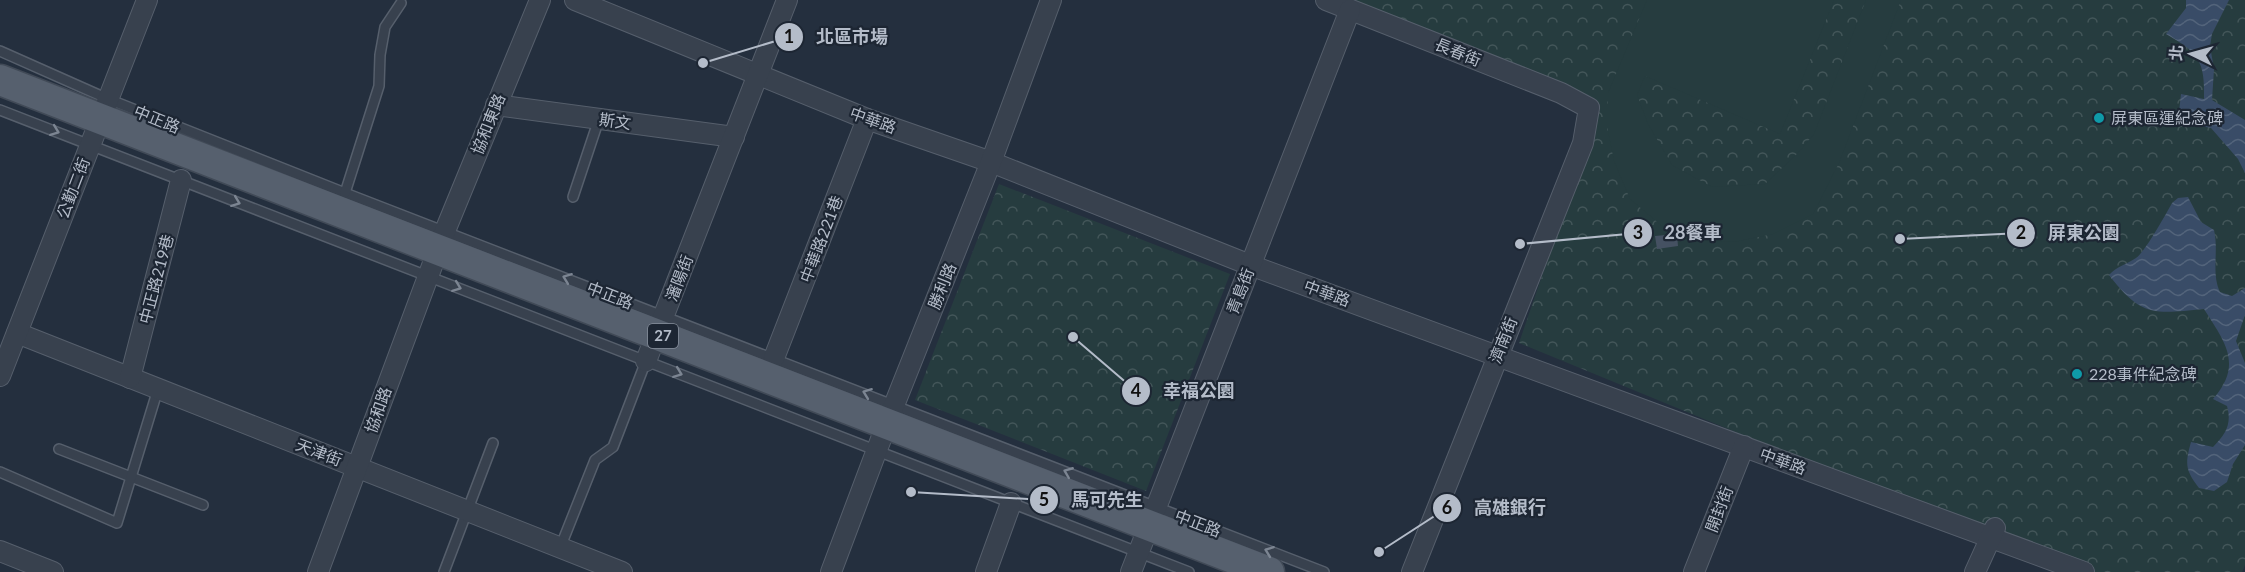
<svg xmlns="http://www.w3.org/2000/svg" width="2245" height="572" viewBox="0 0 2245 572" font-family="Lato,'Noto Sans TC',sans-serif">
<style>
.park{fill:url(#park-crowns)}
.pitch{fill:#263c3f}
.water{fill:url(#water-waves)}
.building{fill:#455162}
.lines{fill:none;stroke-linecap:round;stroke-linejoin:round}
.service-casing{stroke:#565f6c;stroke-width:12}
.minor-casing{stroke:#565f6c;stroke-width:22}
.primary-casing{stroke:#414a57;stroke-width:33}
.service{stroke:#38414e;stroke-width:9}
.minor{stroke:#38414e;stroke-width:20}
.primary{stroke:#56606e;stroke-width:30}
.oneway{stroke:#7c8592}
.culture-dot{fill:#0f9aa8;stroke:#1d2633;stroke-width:2}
.labels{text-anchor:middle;stroke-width:4.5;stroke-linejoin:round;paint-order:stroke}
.shield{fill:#1d2633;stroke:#878f9c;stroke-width:1.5}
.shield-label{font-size:15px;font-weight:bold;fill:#b4bcc9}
.street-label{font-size:16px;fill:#b4bcc9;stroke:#1d2633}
.poi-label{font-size:16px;fill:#b4bcc9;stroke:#1d2633;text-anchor:start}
.leader{fill:none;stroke:#b4bcc9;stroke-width:2}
.callout-dot{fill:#b4bcc9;stroke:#1d2633;stroke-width:2}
.mark-label{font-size:18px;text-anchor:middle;font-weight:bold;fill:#111}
.callout-label{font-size:18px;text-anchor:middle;font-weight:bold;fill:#b4bcc9;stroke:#1d2633;stroke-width:4.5;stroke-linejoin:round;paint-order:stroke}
</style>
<defs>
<pattern id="park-crowns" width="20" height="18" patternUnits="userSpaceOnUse" patternTransform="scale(1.5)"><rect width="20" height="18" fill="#263c3f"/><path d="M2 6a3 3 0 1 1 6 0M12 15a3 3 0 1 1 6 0" fill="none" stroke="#435659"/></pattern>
<pattern id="water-waves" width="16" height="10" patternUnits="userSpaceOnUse" patternTransform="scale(1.5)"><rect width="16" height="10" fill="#394c67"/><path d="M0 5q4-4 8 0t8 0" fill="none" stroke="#53647b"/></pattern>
</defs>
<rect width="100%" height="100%" fill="#242f3e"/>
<g class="park">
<polygon points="1345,0 2245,0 2245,565 2242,572 2092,572 1794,456 1519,343 1590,136 1594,104 1585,95"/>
<polygon points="999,184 1230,274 1146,491 915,400"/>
</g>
<polygon class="pitch" points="1647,0 1834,0 1780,134 1645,76 1637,95 1648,124 1672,165 1712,187 1765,184 1797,154 1814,134 1866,0 1901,0 1839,163 1813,214 1773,234 1734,242 1698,241 1662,226 1630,199 1614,161 1608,131 1608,93"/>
<g class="water">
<path d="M2186,0H2229L2212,34L2210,46L2214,69L2212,100L2245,120V173L2238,159L2211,128L2178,121L2181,94L2204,99C2205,61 2199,53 2166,34L2186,8Z"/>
<path d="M2188,197L2201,222L2214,230C2219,251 2211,273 2220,292L2232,296L2245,288V315L2236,341L2245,363V445L2233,464L2227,482L2214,491L2199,488C2185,470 2185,464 2191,442L2213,447C2226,434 2232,424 2227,406L2213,399C2244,364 2224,341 2204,309C2154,314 2141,317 2109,275C2117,266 2126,265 2136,258C2145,252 2166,214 2172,203L2178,198Z"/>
</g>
<polygon class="building" points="1677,234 1678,246 1657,249 1655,236"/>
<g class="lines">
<g class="service-casing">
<g id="service">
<polyline points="0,51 108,99 345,193 1324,572"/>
<polyline points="0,110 1189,572"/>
<polyline points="345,193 379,86 380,55 385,27 401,3"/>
<polyline points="573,197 599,119"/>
<polyline points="59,449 203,505"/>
<polyline points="0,472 117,523 158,389"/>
<polyline points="560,548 595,460 613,447 646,361"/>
<polyline points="444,572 493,443"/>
</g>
</g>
<g class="minor-casing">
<g id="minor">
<polyline points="575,0 867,119 991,162 1250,265 2084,572"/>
<polyline points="1326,0 1561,93 1589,108 1583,143 1412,572"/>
<polyline points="496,105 734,137"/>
<polyline points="17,333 622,572"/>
<polyline points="774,358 867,119"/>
<polyline points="646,361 787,0"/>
<polyline points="0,376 147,0"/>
<polyline points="130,378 181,180"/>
<polyline points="0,551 53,572"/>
<polyline points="318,572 445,231 540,0"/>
<polyline points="831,572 887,423 991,162 1051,0"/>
<polyline points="986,572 1011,503"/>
<polyline points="1131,572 1350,10"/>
<polyline points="1694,572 1744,446"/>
<polyline points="1975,572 1995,528"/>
</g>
</g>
<g class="primary-casing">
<polyline id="primary" points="0,80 1269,572"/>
</g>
<use href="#service" class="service"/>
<use href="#minor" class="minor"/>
<use href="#primary" class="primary"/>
</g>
<defs><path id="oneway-chevron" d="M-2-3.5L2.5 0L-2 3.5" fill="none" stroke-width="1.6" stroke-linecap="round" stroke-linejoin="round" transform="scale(1.5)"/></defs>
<g class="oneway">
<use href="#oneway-chevron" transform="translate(55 131) rotate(21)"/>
<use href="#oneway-chevron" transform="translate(236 202) rotate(21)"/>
<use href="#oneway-chevron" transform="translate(567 278) rotate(-159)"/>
<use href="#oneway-chevron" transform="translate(457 287) rotate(21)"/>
<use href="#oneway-chevron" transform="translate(678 373) rotate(21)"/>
<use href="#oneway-chevron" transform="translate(867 393) rotate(-159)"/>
<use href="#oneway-chevron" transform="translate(1068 472) rotate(-158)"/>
<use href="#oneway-chevron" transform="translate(1269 551) rotate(-159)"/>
</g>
<g class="culture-dot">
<circle cx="2099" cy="118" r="6"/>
<circle cx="2077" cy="374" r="6"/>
</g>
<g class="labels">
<rect class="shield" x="648" y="324" width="30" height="24" rx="4.5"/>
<g class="shield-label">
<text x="663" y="341">27</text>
</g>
<g class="street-label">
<text transform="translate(1458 52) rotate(22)" y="6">長春街</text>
<text transform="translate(157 119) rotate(22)" y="6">中正路</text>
<text transform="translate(873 120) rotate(20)" y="6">中華路</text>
<text transform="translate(615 121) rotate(8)" y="6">斯文</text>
<text transform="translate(488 124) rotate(-68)" y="6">協和東路</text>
<text transform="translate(73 188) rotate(-69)" y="6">公勤二街</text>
<text transform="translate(821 239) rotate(-69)" y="6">中華路221巷</text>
<text transform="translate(679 278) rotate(-69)" y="6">瀋陽街</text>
<text transform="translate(156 279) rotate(-75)" y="6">中正路219巷</text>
<text transform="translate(942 286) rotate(-68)" y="6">勝利路</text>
<text transform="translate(1240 291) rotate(-69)" y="6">青島街</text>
<text transform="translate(1327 293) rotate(20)" y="6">中華路</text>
<text transform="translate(610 295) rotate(21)" y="6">中正路</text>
<text transform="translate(1503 340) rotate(-68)" y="6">濟南街</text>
<text transform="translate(378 410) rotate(-70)" y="6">協和路</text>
<text transform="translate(319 452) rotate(21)" y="6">天津街</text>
<text transform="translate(1783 461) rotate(20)" y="6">中華路</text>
<text transform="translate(1719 509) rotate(-69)" y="6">開封街</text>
<text transform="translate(1198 523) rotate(21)" y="6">中正路</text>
</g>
<g class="poi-label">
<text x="2111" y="124">屏東區運紀念碑</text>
<text x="2089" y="380">228事件紀念碑</text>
</g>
</g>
<path class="leader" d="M703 63L789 37M1900 239L2021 233M1520 244L1638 233M1073 337L1136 391M911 492L1044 500M1379 552L1447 508"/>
<g class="callout-dot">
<circle cx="703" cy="63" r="6"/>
<circle cx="1900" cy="239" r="6"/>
<circle cx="1520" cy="244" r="6"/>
<circle cx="1073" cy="337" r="6"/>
<circle cx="911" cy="492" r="6"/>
<circle cx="1379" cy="552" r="6"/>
<circle cx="789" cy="37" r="15"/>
<circle cx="2021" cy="233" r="15"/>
<circle cx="1638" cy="233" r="15"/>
<circle cx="1136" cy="391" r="15"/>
<circle cx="1044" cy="500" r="15"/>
<circle cx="1447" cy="508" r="15"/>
</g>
<g class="mark-label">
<text x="789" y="43">1</text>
<text x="2021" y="239">2</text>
<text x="1638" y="239">3</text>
<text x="1136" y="397">4</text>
<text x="1044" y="506">5</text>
<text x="1447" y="514">6</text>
</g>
<g class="callout-label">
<text x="852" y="43">北區市場</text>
<text x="2084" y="239">屏東公園</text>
<text x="1693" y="239">28餐車</text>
<text x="1199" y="397">幸福公園</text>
<text x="1107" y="506">馬可先生</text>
<text x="1510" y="514">高雄銀行</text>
</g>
<g transform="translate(2191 54) rotate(275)" stroke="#1d2633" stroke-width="4.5" paint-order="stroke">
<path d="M0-4.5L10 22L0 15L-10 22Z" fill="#b4bcc9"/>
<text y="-9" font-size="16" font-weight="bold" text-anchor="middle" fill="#b4bcc9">北</text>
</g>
</svg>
